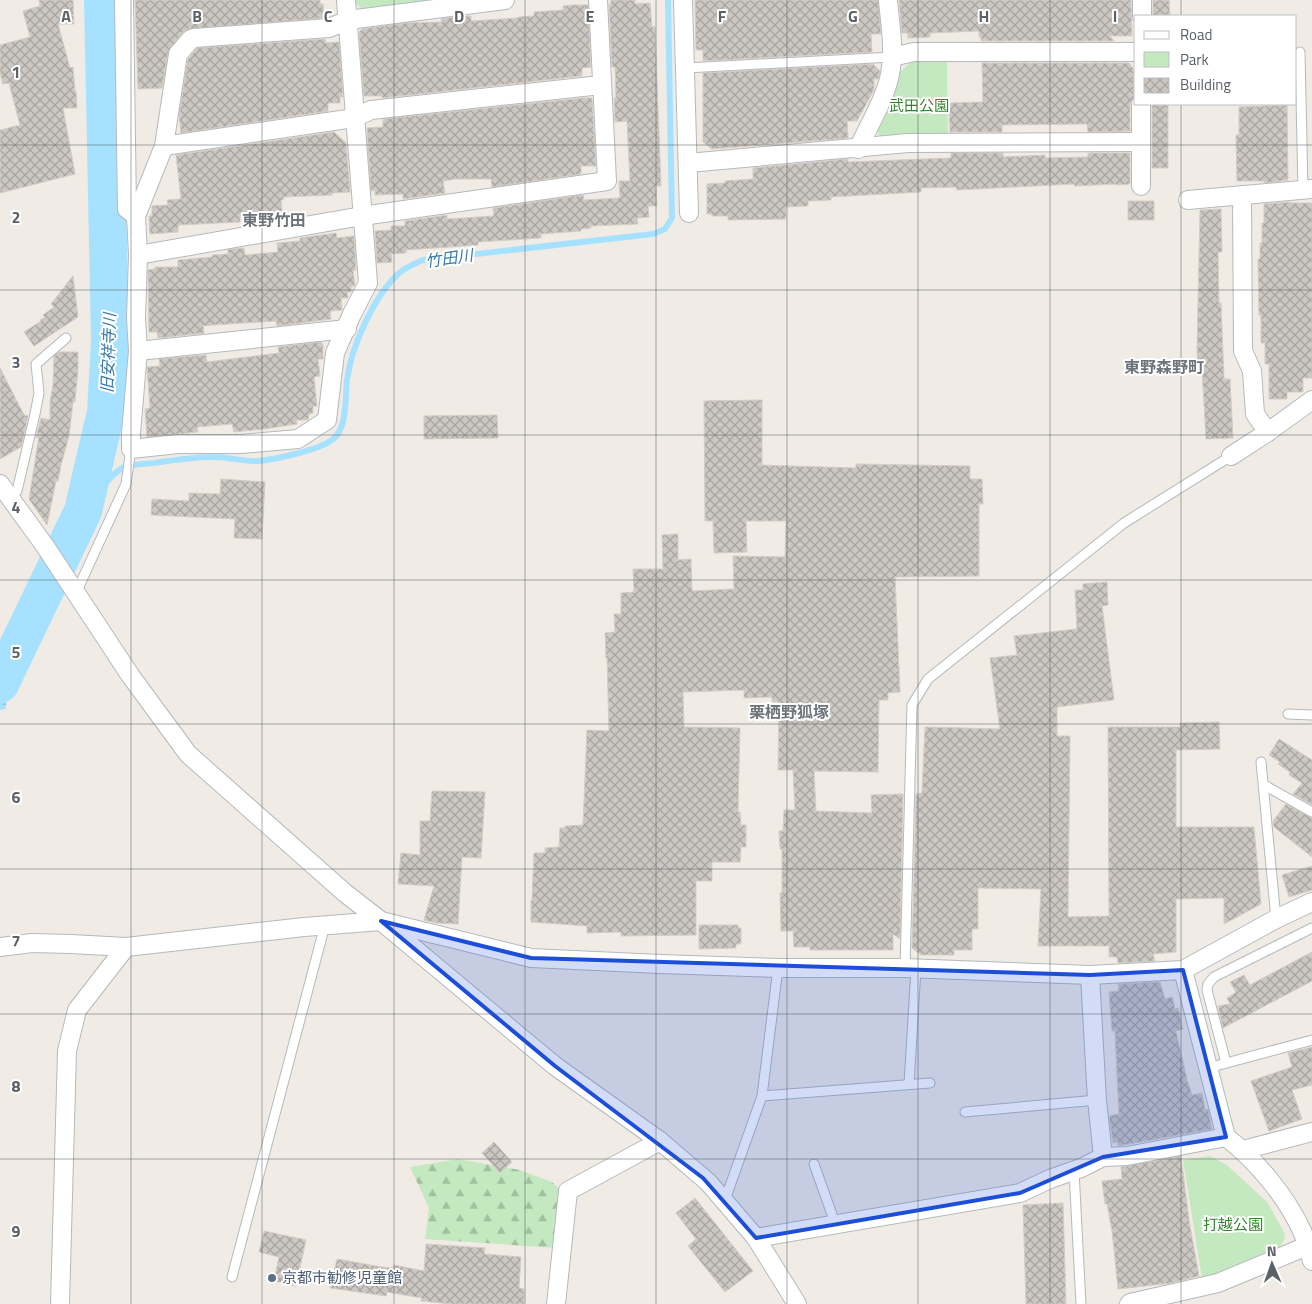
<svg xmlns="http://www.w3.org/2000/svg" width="1312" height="1304" viewBox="0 0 1312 1304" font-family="'Titillium Web','Noto Sans JP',sans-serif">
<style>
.green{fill:#c4e9c0}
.forest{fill:url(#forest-firs)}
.water{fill:url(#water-ripples)}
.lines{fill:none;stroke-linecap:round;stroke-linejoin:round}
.stream{stroke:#a6e2ff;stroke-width:6}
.river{stroke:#a6e2ff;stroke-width:38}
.building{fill:url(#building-cross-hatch);stroke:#d5cdc3}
.service-casing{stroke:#b5b9bd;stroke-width:11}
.minor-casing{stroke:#b5b9bd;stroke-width:20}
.service{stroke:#fff;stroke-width:9}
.minor{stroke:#fff;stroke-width:18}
.marked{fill:#1d4ed8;fill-opacity:0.2;stroke:#1d4ed8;stroke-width:4;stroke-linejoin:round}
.grid{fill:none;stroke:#5d6267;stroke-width:1;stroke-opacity:0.55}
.service-dot{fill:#5c6f8a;stroke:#fff;stroke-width:2}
.labels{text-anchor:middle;stroke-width:4;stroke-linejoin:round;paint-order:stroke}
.park-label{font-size:15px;fill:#33842e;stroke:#fff}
.service-label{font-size:15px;fill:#4e5e75;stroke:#fff;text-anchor:start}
.neighbourhood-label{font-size:16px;font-weight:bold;fill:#6d7479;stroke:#fff}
.water-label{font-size:16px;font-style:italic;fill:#3679a7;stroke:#fff}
.grid-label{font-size:16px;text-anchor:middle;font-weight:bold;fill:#5d6267;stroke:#fff;stroke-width:4;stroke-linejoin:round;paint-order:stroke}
</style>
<defs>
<pattern id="forest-firs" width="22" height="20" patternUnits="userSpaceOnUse" patternTransform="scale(1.25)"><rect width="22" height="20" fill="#c4e9c0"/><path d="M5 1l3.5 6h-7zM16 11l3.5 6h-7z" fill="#a2c0a0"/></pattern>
<pattern id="water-ripples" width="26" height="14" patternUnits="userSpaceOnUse" patternTransform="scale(1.25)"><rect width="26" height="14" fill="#a6e2ff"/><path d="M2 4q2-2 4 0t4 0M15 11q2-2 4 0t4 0" fill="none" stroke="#8abbd2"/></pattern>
<pattern id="building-cross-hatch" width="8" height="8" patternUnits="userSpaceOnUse" patternTransform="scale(1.25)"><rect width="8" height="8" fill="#cbc7c2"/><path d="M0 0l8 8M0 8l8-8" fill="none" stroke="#a8a5a1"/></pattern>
</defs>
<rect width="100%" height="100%" fill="#f0ece5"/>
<g class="green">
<polygon points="352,0 427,0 428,2 362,9"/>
<polygon points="947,61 948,137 880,137 875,126 888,106 900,72 911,62"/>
<polygon points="1210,1156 1227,1165 1268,1203 1285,1234 1284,1240 1277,1251 1202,1279 1183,1160"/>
</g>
<polygon class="forest" points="458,1159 520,1170 552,1182 563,1192 557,1248 425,1239 429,1208 410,1167"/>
<polygon class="water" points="59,534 77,555 19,652 12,669 15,679 7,690 6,709 0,710 0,658 22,614"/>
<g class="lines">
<path class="stream" d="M83,511C93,499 110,474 124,467C132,464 145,464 154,463C174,460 194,457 214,457C229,457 245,462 259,461C277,459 318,450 332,440C348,428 345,398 347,380C351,348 373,298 397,275C404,268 414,264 423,260L653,234L665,229L672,218L668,0"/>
<polyline class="river" points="0,684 83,511 106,412 110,341 103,0"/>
</g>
<g class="building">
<polygon points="39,0 73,0 74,24 58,24 70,68 73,67 75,91 76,91 77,108 63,108 75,174 0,193 0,130 20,125 9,83 3,84 0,73 0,45 30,37 23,11 40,6"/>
<polygon points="135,0 320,0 320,4 323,4 324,18 188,29 183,32 168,52 162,88 138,89"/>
<polygon points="611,0 635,0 635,4 650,3 652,27 655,27 661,186 656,186 657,206 648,206 649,217 637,218 638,224 591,226 591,228 581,229 581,231 541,234 541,238 478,242 478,245 406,250 406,253 391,254 392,262 377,263 375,231 391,230 391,226 405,226 405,221 447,215 447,219 494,216 493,208 583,195 584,200 620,198 619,181 630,181 627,121 615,122 614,98 616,98 615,67 612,67 609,4 611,4"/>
<polygon points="695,0 878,0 881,34 871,34 872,52 703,61 703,50 696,50"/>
<polygon points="899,0 1131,0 1132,36 1110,36 1114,41 981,41 981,37 979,37 979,31 930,33 930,37 908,38 908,33 902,33"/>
<polygon points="1153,0 1169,0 1170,16 1153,16"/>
<polygon points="573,5 588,5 591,67 582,68 582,76 382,98 382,96 364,96 359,32 362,29 406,23 442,22 441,19 462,16 471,16 471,21 518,18 518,17 534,16 534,12 563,10 563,6"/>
<polygon points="325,39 326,43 339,42 343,97 340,97 340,103 328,103 328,111 181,133 179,115 188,59 197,48"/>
<polygon points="982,63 1129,63 1133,68 1134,97 1130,104 1130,131 1088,132 1087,124 1002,125 1002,132 950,132 949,103 983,102"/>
<polygon points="873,64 880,71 878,79 874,79 874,90 857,121 847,121 848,138 712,149 703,142 703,73"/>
<polygon points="583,98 592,98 596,166 581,166 581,174 492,187 491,179 456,179 443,181 445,193 403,199 403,194 375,195 375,190 371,191 367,128 383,127 383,119"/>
<rect x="1152" y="104" width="16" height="64"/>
<polygon points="1287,105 1288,180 1264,183 1264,181 1237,181 1236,135 1239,135 1239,107"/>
<polygon points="334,132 346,143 350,192 332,193 332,195 283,197 284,199 281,200 282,211 240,215 240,222 180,225 178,226 178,232 150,234 149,216 152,216 152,206 168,205 167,200 181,199 176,155"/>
<polygon points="951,153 1003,153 1003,157 1045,155 1045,158 1088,157 1088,153 1130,153 1130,184 1116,185 1116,184 1075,186 1074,184 957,190 956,187 921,188 921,192 831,197 831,200 808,201 808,206 786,207 786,219 728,220 728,216 712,216 712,214 707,214 707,184 725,183 725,181 753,179 753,168 848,159 848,162 951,158"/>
<rect x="1128" y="201" width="26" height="19"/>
<polygon points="1289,202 1291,202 1291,203 1312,203 1312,378 1303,378 1303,392 1287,392 1287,399 1269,399 1269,364 1265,364 1265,343 1261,343 1261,315 1259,315 1258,259 1260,259 1260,243 1262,243 1262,223 1264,223 1264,204"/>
<polygon points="1221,209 1222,252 1218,252 1219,303 1221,303 1224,379 1230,379 1233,438 1206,439 1202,369 1198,369 1197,349 1200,210"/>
<polygon points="336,233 337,238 354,236 356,270 353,271 355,285 351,287 351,292 347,292 348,298 341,298 342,310 330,311 331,319 277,326 276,321 213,325 203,326 204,333 158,338 157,332 149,332 148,270 155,269 155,267 178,267 178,260 212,257 212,255 228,254 228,250 232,249 244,248 245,255 278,252 277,243 300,241 300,238"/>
<polygon points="73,276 78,317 34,346 24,332 41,321 40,320 45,317 43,315 54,307 51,304"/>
<polygon points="321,342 323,345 323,359 318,359 320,376 314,377 317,406 313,406 313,413 309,414 308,420 296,420 297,424 264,429 234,432 232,424 197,427 198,432 147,437 145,409 150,408 147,367 160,366 159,359 206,355 207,362 279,353 278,347"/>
<polygon points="59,352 78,352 78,369 75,402 73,402 69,436 61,465 58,481 56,481 47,525 29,499 39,436 36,438 41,418 50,420 50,402 53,385 54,356"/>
<polygon points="0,368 24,415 28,416 21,447 0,459"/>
<polygon points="762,400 762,465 856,468 856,464 970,466 970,479 982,479 983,504 979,504 979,576 895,577 900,692 888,693 888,700 879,700 878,772 814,771 816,811 872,813 871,795 903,794 900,939 893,934 893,950 810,950 810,947 794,947 793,931 781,931 780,893 782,893 782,849 780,849 779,831 783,831 784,810 795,810 793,770 778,770 779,702 772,702 772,697 744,698 744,690 683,692 684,727 740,728 738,812 740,812 741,825 746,825 746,847 741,847 740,862 712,862 712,881 696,881 696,935 621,936 621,932 587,933 587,926 531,922 531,900 532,900 534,853 545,853 545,848 559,847 560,828 565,828 565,826 583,825 587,730 609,731 607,658 606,658 605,633 615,632 614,614 621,614 621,593 634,592 633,569 663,569 662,535 678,534 678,560 691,559 692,591 734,589 733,556 785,557 786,521 746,521 747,552 714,553 713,521 705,521 704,401"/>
<polygon points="497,415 498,438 424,439 424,416"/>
<polygon points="221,479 265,482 262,539 234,538 235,519 151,515 152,499 189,501 189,493 220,494"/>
<polygon points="1107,582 1108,605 1102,606 1114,700 1057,707 1057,736 1070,736 1068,917 1109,916 1108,727 1180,727 1180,723 1219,722 1220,749 1176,750 1176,827 1254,827 1261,904 1224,924 1224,898 1176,899 1176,952 1153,954 1155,961 1118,963 1117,957 1109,957 1109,946 1038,946 1041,889 978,888 978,929 972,929 972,950 954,950 954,955 921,955 912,948 916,794 922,793 925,727 1000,729 990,658 1017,655 1014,636 1077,629 1075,590 1083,590 1083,584"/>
<polygon points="1279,739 1312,760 1312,805 1293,794 1302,783 1289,775 1290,772 1278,764 1280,762 1269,755"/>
<polygon points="432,791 485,792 481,858 462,857 458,924 436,923 424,920 434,886 398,884 401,853 420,855 420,821 430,821"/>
<polygon points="1286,804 1312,818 1312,857 1274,827 1273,821"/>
<polygon points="1312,866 1312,890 1289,897 1282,875"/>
<polygon points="699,925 738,925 738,928 741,928 741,944 736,944 736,948 699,949"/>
<polygon points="1312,952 1312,981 1223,1028 1218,1006 1230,1004 1227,998 1236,992 1230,982 1244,975 1250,985"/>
<polygon points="1160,982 1165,999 1172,997 1175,1009 1178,1008 1183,1029 1176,1031 1187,1080 1192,1095 1202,1093 1205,1110 1208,1109 1212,1129 1118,1146 1118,1142 1113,1143 1109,1116 1119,1114 1115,1031 1112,1031 1109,992 1119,991 1118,984"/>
<polygon points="1312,1047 1312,1085 1292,1090 1302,1119 1269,1131 1251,1081 1292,1067 1288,1053"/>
<polygon points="494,1142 512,1162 500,1173 482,1153"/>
<polygon points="1181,1156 1189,1220 1199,1276 1171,1283 1118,1289 1112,1231 1107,1204 1105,1204 1102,1181 1122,1179 1121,1167"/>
<polygon points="695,1198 753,1271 725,1292 688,1246 696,1239 676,1213"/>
<polygon points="1063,1203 1066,1304 1026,1304 1023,1205"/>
<polygon points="264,1231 306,1240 296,1286 274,1281 279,1257 259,1252"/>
<polygon points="426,1244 485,1248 484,1254 521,1257 519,1288 524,1289 524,1304 452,1304 421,1301 422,1298 387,1292 386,1296 330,1288 337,1259 382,1267 393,1268 394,1265 424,1271"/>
</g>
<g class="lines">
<g class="service-casing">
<g id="service">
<polyline points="1300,52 1303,190"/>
<polyline points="686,68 892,57"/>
<polyline points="9,497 17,491 35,414 39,393 36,364 66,338"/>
<polyline points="76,593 126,484 131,449"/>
<polyline points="1288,714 1312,715"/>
<polyline points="1261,762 1276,919"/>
<polyline points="1264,785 1312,812"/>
<polyline points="905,968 912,705 928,679 1124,523 1231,456"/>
<polyline points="1226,1063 1207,990 1208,984 1214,977 1312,928"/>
<polyline points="1208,1068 1312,1040"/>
<polyline points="909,1084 916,969"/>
<polyline points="762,1096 930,1083"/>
<polyline points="965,1112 1097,1100"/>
<polyline points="814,1164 835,1223"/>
<polyline points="1074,1171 1081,1304"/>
<polyline points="725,1200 762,1096 778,968"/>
<polyline points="232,1277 325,925"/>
</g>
</g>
<g class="minor-casing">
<g id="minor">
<polyline points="124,0 127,209 136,216"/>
<polyline points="346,0 368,283 352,314 335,353 327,420 298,439 241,444 178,444 131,449 131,433 138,351 136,318 138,255 136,216 164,146 178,54 191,39 194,38 329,28 348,20 505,0"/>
<polyline points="683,0 689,213"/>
<polyline points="1142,16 1142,0"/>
<polyline points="892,57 914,52 1136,52"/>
<polyline points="164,146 354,118 371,110 601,85"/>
<path d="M858,149C868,127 886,97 890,74C895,50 890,24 888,0"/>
<polyline points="688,163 908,143 1141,142"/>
<polyline points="1141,186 1141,104"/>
<polyline points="1242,195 1243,351 1252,371 1255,414 1268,432"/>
<polyline points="1188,200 1312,189"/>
<polyline points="138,255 362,216 607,181 598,0"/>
<polyline points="138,351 347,329"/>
<polyline points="1231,456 1268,432 1312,400"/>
<polyline points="0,484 45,546 130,675 188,754 345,893 381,921 555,1066 660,1141 708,1182 756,1238 797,1304"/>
<polyline points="0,947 32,943 71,944 126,947 304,927 381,921 531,958 660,964 778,968 905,968 1090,975 1183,970 1276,919 1312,902"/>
<path d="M1183,970L1226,1137C1256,1160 1286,1196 1302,1231C1306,1240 1309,1251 1312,1261"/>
<polyline points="1090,975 1097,1100 1103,1157"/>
<polyline points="1243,1150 1312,1132"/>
<polyline points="756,1238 1020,1193 1050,1179 1081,1168 1103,1157 1127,1156 1226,1137"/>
<polyline points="60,1304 67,1051 77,1010 126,947"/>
<polyline points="556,1304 568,1191 660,1141"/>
<polyline points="1129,1304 1130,1303 1218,1283 1307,1246"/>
</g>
</g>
<use href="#service" class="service"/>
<use href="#minor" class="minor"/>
</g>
<path class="marked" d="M381,921L531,958L1090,975L1183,970L1226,1137L1103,1157L1020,1193L756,1238L703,1178L555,1066Z"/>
<path class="grid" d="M131,0V1304M262,0V1304M394,0V1304M525,0V1304M656,0V1304M787,0V1304M918,0V1304M1050,0V1304M1181,0V16M1181,104V1304M0,145H1312M0,290H1312M0,435H1312M0,580H1312M0,724H1312M0,869H1312M0,1014H1312M0,1159H1312"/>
<circle class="service-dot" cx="272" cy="1278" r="5"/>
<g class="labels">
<g class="park-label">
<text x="919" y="111">武田公園</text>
<text x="1233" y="1230">打越公園</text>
</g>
<g class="service-label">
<text x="282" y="1283">京都市勧修児童館</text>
</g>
<g class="neighbourhood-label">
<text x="274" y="226">東野竹田</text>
<text x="1164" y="373">東野森野町</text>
<text x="789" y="718">栗栖野狐塚</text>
</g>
<g class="water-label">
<text transform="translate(449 258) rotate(-8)" y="6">竹田川</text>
<text transform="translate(108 353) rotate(-88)" y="6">旧安祥寺川</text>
</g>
</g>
<g class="grid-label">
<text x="66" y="22">A</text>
<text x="197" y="22">B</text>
<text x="328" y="22">C</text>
<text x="459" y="22">D</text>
<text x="590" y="22">E</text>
<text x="722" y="22">F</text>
<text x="853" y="22">G</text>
<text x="984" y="22">H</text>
<text x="1115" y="22">I</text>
<text x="16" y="78">1</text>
<text x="16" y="223">2</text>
<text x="16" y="368">3</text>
<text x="16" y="513">4</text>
<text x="16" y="658">5</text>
<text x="16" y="803">6</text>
<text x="16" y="947">7</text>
<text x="16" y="1092">8</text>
<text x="16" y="1237">9</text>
</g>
<rect x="1134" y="15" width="162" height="90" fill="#ffffff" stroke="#bec0c2"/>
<rect x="1144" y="31" width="25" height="8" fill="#ffffff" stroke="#bec0c2"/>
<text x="1180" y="40" font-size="15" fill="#5d6267">Road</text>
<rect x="1144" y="52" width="25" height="15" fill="#c4e9c0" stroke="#bec0c2"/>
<text x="1180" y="65" font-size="15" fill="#5d6267">Park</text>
<rect x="1144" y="78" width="25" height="15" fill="url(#building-cross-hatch)" stroke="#bec0c2"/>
<text x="1180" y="90" font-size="15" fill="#5d6267">Building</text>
<g transform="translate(1272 1264) rotate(358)" stroke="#ffffff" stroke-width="4" paint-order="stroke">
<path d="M0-4L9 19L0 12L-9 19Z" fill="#5d6267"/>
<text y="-8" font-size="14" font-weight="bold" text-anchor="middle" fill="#5d6267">N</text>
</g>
</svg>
